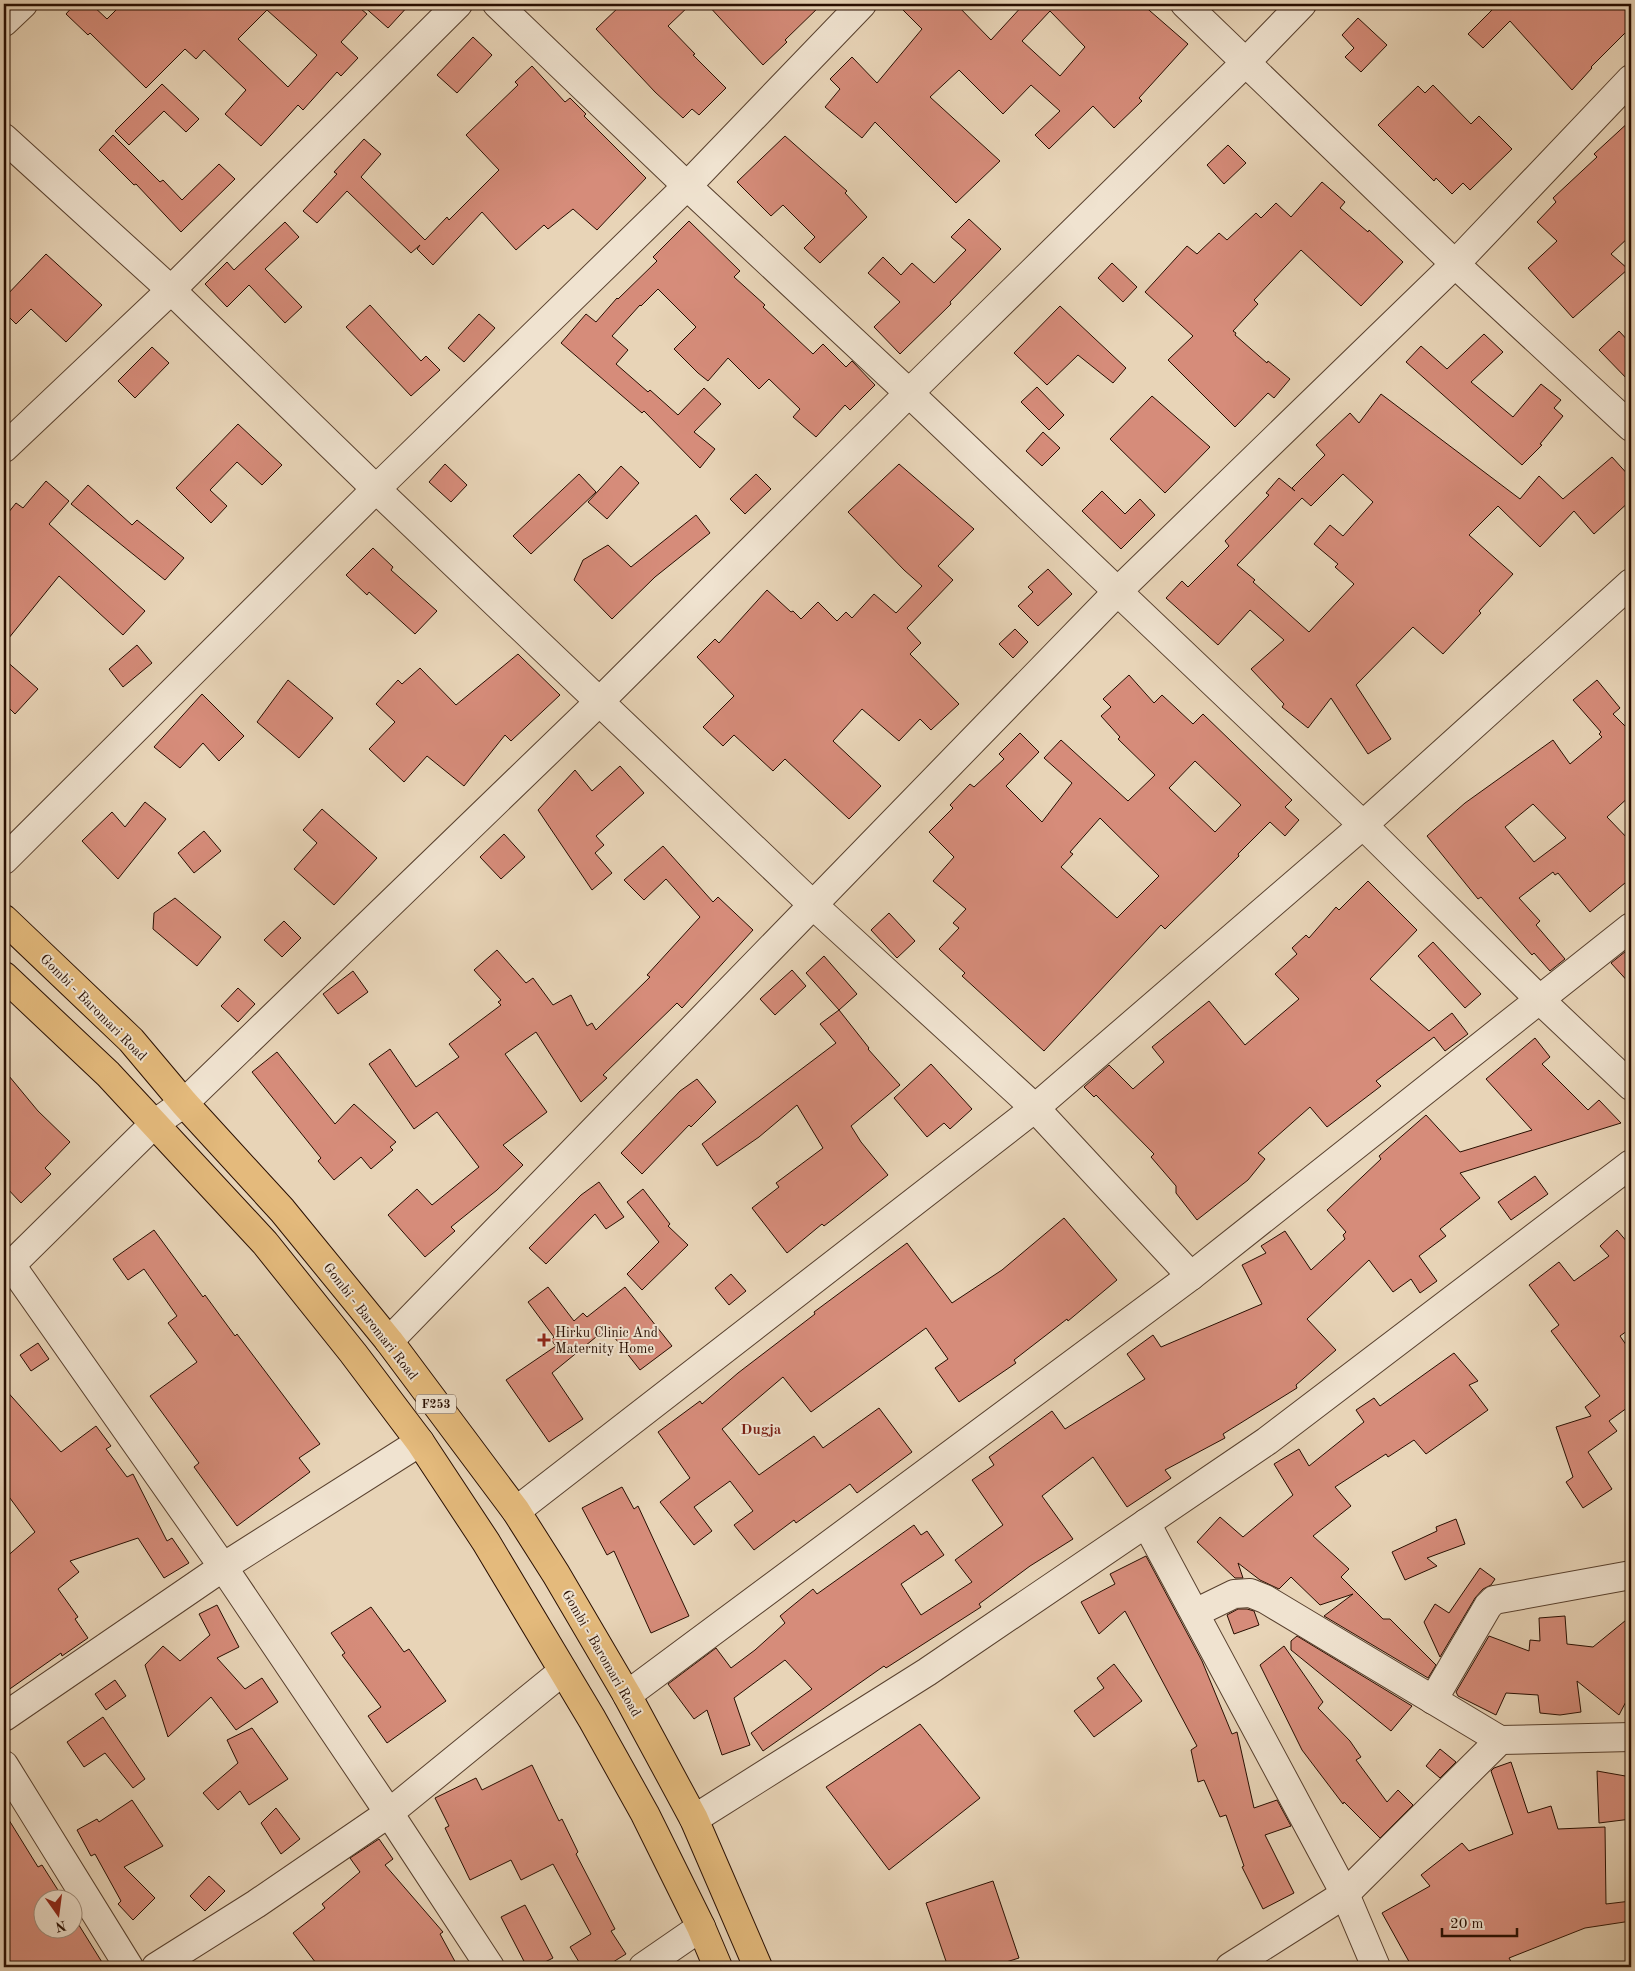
<svg xmlns="http://www.w3.org/2000/svg" width="1635" height="1971" viewBox="0 0 1635 1971" font-family="'Old Standard TT',serif">
<style>
.building{fill:#d68c7a;stroke:#280e01;fill-rule:evenodd}
.lines{fill:none;stroke-linecap:round;stroke-linejoin:round}
.minor-casing{stroke:#58402e;stroke-width:30}
.major-casing{stroke:#280e01;stroke-width:30}
.minor{stroke:#f0e3d0;stroke-width:28}
.major{stroke:#e4ba7c;stroke-width:28}
.poi-dot{fill:#8f2418;stroke:#f0e3d0;stroke-width:2}
.labels{text-anchor:middle;stroke-width:4;stroke-linejoin:round;paint-order:stroke}
.shield{fill:#f0e3d0;stroke:#644e3f;stroke-width:1}
.shield-label{font-size:12px;font-weight:bold;fill:#280e01}
.street-label{font-size:14px;fill:#280e01;stroke:#f0e3d0}
.poi-label{font-size:14px;fill:#280e01;stroke:#f0e3d0;text-anchor:start}
.neighbourhood-label{font-size:15px;font-weight:bold;fill:#7a1f14;stroke:#f0e3d0}
</style>
<rect width="100%" height="100%" fill="#e8d4b7"/>
<filter id="stains"><feTurbulence type="fractalNoise" baseFrequency=".004" numOctaves="4"/><feColorMatrix values="0 0 0 0 .2 0 0 0 0 .09 0 0 0 0 .02 0 0 0 .5 -.17"/></filter>
<radialGradient id="worn" r=".72"><stop offset=".6" stop-color="#630" stop-opacity="0"/><stop offset="1" stop-color="#630" stop-opacity=".3"/></radialGradient>
<g class="building">
<path d="M75,4H91L107,19L122,4H355L367,14L341,42L358,58L341,76L337,72L303,110L298,105L261,146L225,114L246,90L204,50L196,59L185,49L146,88L90,33L88,35L66,14ZM267,10L317,55L288,87L238,39Z"/>
<polygon points="361,4 410,4 388,28"/>
<polygon points="622,4 691,4 668,26 695,54 693,55 726,88 699,115 692,109 683,118 655,92 596,29"/>
<polygon points="707,4 822,4 785,40 787,42 763,65"/>
<path d="M897,4H956L991,40L1024,4H1142L1188,44L1139,98L1142,101L1114,128L1093,106L1049,149L1035,135L1060,111L1031,85L1003,114L959,70L930,97L1000,161L956,203L875,122L862,138L825,107L840,89L830,79L852,57L877,83L922,29ZM1050,11L1085,47L1060,76L1022,41Z"/>
<polygon points="1494,4 1631,4 1631,27 1591,67 1592,68 1572,90 1510,21 1483,48 1468,34 1496,6"/>
<polygon points="1358,18 1387,45 1361,72 1345,57 1354,48 1342,35"/>
<polygon points="473,37 492,55 457,93 437,75"/>
<polygon points="532,66 565,102 570,98 586,114 584,116 646,178 597,230 573,209 548,229 544,225 516,250 482,212 433,265 417,249 420,245 411,253 347,191 317,223 303,211 337,174 334,172 364,139 381,154 361,177 425,240 447,217 449,220 499,170 466,135 518,85 515,82"/>
<polygon points="162,84 199,119 186,132 164,111 129,145 115,131"/>
<polygon points="1433,85 1471,124 1479,116 1512,149 1470,190 1463,183 1452,194 1436,178 1434,181 1378,125 1418,86 1425,93"/>
<polygon points="1631,120 1631,235 1611,254 1628,269 1573,318 1528,268 1557,241 1537,222 1556,202 1553,198 1597,157 1594,154"/>
<polygon points="113,135 160,182 163,180 182,200 219,164 235,179 181,232 136,184 134,185 99,150"/>
<polygon points="785,136 847,191 845,193 867,217 820,263 804,248 815,237 783,205 771,216 737,182"/>
<polygon points="1228,145 1246,163 1224,184 1207,165"/>
<polygon points="1322,182 1345,202 1340,208 1368,232 1369,230 1403,262 1361,306 1301,250 1254,300 1258,304 1233,331 1236,333 1235,335 1267,363 1268,361 1290,379 1274,398 1268,393 1235,427 1168,360 1193,336 1145,292 1187,246 1197,254 1219,233 1227,240 1256,213 1261,218 1276,203 1291,217"/>
<polygon points="969,219 1001,249 950,302 951,304 900,354 874,327 900,302 868,273 883,257 901,275 912,263 934,283 966,250 951,237"/>
<polygon points="689,221 740,271 734,277 765,305 763,307 813,354 823,344 846,367 852,361 875,385 850,410 845,405 816,437 793,417 800,409 769,379 759,389 728,358 708,381 698,373 674,349 696,327 658,289 641,306 640,305 612,336 628,350 616,364 648,392 650,390 678,415 704,388 721,404 694,432 715,449 700,468 644,411 642,413 561,343 586,314 596,322 617,298 618,299 657,261 653,257"/>
<polygon points="285,222 299,237 265,269 302,307 285,323 249,285 227,307 205,284 227,262 234,270"/>
<polygon points="46,254 102,305 66,342 31,309 16,324 4,312 4,298"/>
<polygon points="1112,263 1137,287 1123,302 1098,278"/>
<polygon points="370,305 421,361 426,356 440,370 411,396 346,327"/>
<polygon points="1060,306 1126,368 1113,383 1078,355 1047,385 1014,353"/>
<polygon points="479,314 495,328 464,362 448,348"/>
<polygon points="1619,331 1631,344 1631,383 1599,350"/>
<polygon points="1484,334 1503,352 1471,382 1513,417 1541,384 1561,400 1554,408 1563,416 1540,444 1542,445 1522,465 1406,362 1421,346 1447,369"/>
<polygon points="152,347 169,363 135,398 118,381"/>
<polygon points="1037,387 1064,415 1049,430 1021,402"/>
<path d="M1381,394L1520,499L1539,476L1563,499L1612,457L1631,478V500L1594,534L1574,511L1540,547L1498,506L1469,535L1513,574L1479,611L1481,613L1443,654L1413,627L1356,685L1391,739L1368,754L1331,698L1308,728L1282,707L1284,704L1251,669L1284,640L1250,610L1218,645L1166,598L1182,581L1188,587L1229,546L1225,541L1269,495L1266,493L1279,478L1295,491L1292,488L1325,455L1316,445L1350,413L1359,423ZM1343,474L1373,502L1343,536L1330,525L1314,544L1338,564L1335,567L1354,584L1309,632L1253,582L1255,580L1237,565L1302,498L1311,506Z"/>
<polygon points="1152,396 1210,447 1165,493 1110,439"/>
<polygon points="238,424 282,465 262,485 237,462 210,490 227,506 211,523 176,488"/>
<polygon points="1043,432 1060,448 1042,466 1026,451"/>
<polygon points="445,464 467,485 451,502 429,482"/>
<polygon points="899,464 974,529 938,566 953,580 907,628 921,643 910,654 959,704 931,730 920,719 899,741 862,709 833,741 881,786 849,819 785,759 773,771 734,735 723,746 703,727 734,696 697,657 715,639 719,643 767,590 791,612 793,611 801,619 818,602 837,621 846,612 852,618 874,594 896,613 922,586 904,570 848,512"/>
<polygon points="621,466 639,483 607,519 588,502"/>
<polygon points="579,474 596,492 531,554 513,536"/>
<polygon points="756,474 771,489 745,514 730,499"/>
<polygon points="46,481 69,501 49,524 145,611 123,635 59,576 4,644 4,518 16,503 23,508"/>
<polygon points="88,485 132,525 137,520 184,558 165,580 71,504"/>
<polygon points="1102,491 1125,514 1140,499 1155,515 1121,549 1082,511"/>
<polygon points="696,515 710,533 655,577 612,619 574,580 583,560 608,545 631,567"/>
<polygon points="373,548 393,567 391,570 437,611 415,634 369,592 367,595 346,575"/>
<polygon points="1048,569 1072,594 1038,626 1018,606 1033,592 1028,587"/>
<polygon points="1015,629 1028,642 1013,658 999,644"/>
<polygon points="137,645 152,663 123,687 109,669"/>
<polygon points="518,654 560,695 511,741 505,735 464,786 427,756 404,782 369,749 395,722 376,704 398,680 402,684 420,668 456,705"/>
<polygon points="4,659 38,689 15,714 4,703"/>
<path d="M1129,675L1154,703L1162,695L1193,724L1203,714L1292,800L1285,807L1299,820L1285,836L1270,822L1238,854L1239,856L1165,929L1161,925L1044,1051L962,976L965,973L939,949L959,928L953,923L966,909L933,881L954,857L929,832L953,808L950,805L970,784L974,787L1004,759L999,754L1020,733L1039,752L1006,786L1042,822L1072,783L1044,758L1061,740L1128,801L1155,775L1118,739L1120,737L1101,716L1111,707L1103,699ZM1195,761L1241,805L1215,832L1169,788ZM1100,818L1159,876L1117,918L1061,867L1073,854L1070,852Z"/>
<polygon points="288,680 333,718 299,758 257,722"/>
<path d="M1597,680L1620,708L1613,714L1631,732V795L1607,817L1631,842V878L1590,912L1558,873L1555,875L1553,872L1519,898L1540,921L1536,925L1565,959L1550,971L1534,953L1532,955L1481,897L1478,899L1427,836L1465,803L1553,740L1570,764L1602,737L1599,734L1601,732L1573,700ZM1533,804L1566,838L1534,862L1505,827Z"/>
<polygon points="202,694 244,736 219,761 203,743 180,768 154,747"/>
<polygon points="620,766 644,793 596,836 604,845 595,853 612,873 592,890 538,810 575,770 592,791"/>
<polygon points="145,802 166,819 118,879 82,841 112,812 125,827"/>
<polygon points="322,809 377,858 334,905 294,869 317,843 303,830"/>
<polygon points="204,831 221,851 194,873 178,853"/>
<polygon points="504,834 525,857 501,879 480,857"/>
<polygon points="663,846 713,902 718,897 753,930 682,1008 677,1003 603,1075 607,1078 581,1102 536,1032 505,1054 547,1112 503,1145 523,1165 497,1190 451,1227 455,1231 425,1257 388,1215 417,1189 432,1205 479,1167 437,1112 414,1129 369,1064 390,1049 416,1087 459,1057 449,1044 501,1005 498,1002 501,1000 474,970 497,950 526,983 533,978 553,1005 571,995 587,1026 592,1023 596,1030 650,977 647,975 700,917 666,879 644,900 624,880"/>
<polygon points="1368,881 1417,930 1370,979 1429,1031 1452,1013 1468,1034 1445,1051 1434,1037 1376,1081 1381,1086 1327,1127 1310,1107 1258,1153 1265,1159 1248,1180 1197,1220 1176,1193 1176,1186 1151,1157 1154,1154 1096,1095 1094,1097 1084,1087 1109,1065 1133,1089 1164,1062 1152,1047 1209,1001 1245,1045 1299,999 1275,974 1297,954 1292,948 1306,935 1309,938 1336,907 1339,910"/>
<polygon points="175,898 221,937 197,966 153,929 154,913"/>
<polygon points="889,913 915,941 897,958 871,930"/>
<polygon points="284,921 301,938 282,957 264,940"/>
<polygon points="1433,942 1481,994 1465,1008 1418,956"/>
<polygon points="1631,947 1631,985 1611,963"/>
<polygon points="824,956 857,994 839,1010 806,973"/>
<polygon points="792,970 806,986 775,1015 760,999"/>
<polygon points="353,971 368,992 338,1014 323,994"/>
<polygon points="238,988 255,1004 238,1022 221,1006"/>
<polygon points="839,1010 869,1048 868,1049 900,1085 851,1126 861,1142 888,1175 842,1212 824,1226 822,1224 787,1253 752,1208 779,1187 776,1183 823,1148 797,1105 759,1137 717,1166 702,1144 836,1043 820,1024"/>
<polygon points="1535,1038 1550,1057 1542,1064 1588,1110 1599,1100 1621,1123 1460,1173 1480,1198 1440,1229 1446,1236 1419,1256 1437,1281 1420,1293 1411,1279 1393,1292 1369,1260 1307,1319 1336,1350 1296,1385 1297,1388 1223,1434 1225,1438 1165,1470 1171,1478 1127,1507 1093,1457 1042,1496 1073,1539 1030,1566 979,1604 981,1607 886,1668 884,1666 763,1751 751,1733 812,1689 785,1660 734,1698 750,1745 722,1755 707,1710 694,1719 668,1684 716,1648 731,1668 755,1650 785,1623 780,1616 813,1589 817,1594 914,1525 921,1535 927,1531 944,1555 901,1584 921,1615 972,1582 955,1560 1003,1525 972,1480 994,1465 989,1457 1052,1411 1065,1429 1145,1379 1127,1354 1153,1335 1161,1347 1262,1304 1242,1265 1266,1253 1261,1246 1285,1231 1311,1270 1345,1239 1343,1235 1346,1232 1327,1210 1381,1159 1379,1156 1426,1115 1460,1152 1532,1130 1486,1079"/>
<polygon points="277,1052 335,1124 354,1104 396,1142 390,1147 393,1150 371,1169 361,1157 334,1180 318,1161 321,1158 252,1072"/>
<polygon points="931,1064 972,1109 950,1129 944,1123 927,1137 894,1098"/>
<polygon points="4,1070 38,1111 70,1142 45,1168 51,1174 21,1203 4,1185"/>
<polygon points="697,1079 716,1102 691,1127 689,1125 642,1174 621,1153 680,1091"/>
<polygon points="1535,1176 1548,1194 1511,1220 1498,1202"/>
<polygon points="599,1182 624,1217 606,1229 595,1214 546,1264 529,1248 581,1195"/>
<polygon points="643,1189 670,1224 668,1226 688,1245 642,1290 627,1274 659,1242 627,1202"/>
<polygon points="1064,1218 1117,1280 1068,1321 1067,1319 1014,1360 1016,1363 959,1402 935,1368 948,1359 926,1328 811,1412 783,1377 722,1429 759,1475 814,1436 823,1448 879,1408 912,1452 857,1493 850,1484 796,1523 794,1520 754,1550 734,1525 753,1511 730,1481 694,1507 712,1531 694,1545 660,1502 690,1478 658,1432 700,1401 702,1404 738,1373 815,1314 814,1312 907,1243 952,1303 1002,1270"/>
<polygon points="154,1230 203,1297 205,1295 235,1336 237,1334 320,1444 299,1458 310,1472 237,1526 194,1467 199,1463 150,1396 197,1362 168,1323 177,1316 144,1269 128,1280 113,1259"/>
<polygon points="1617,1230 1628,1243 1631,1241 1631,1328 1620,1336 1631,1352 1631,1405 1609,1421 1617,1431 1588,1452 1612,1489 1583,1508 1566,1482 1573,1477 1556,1427 1591,1416 1585,1407 1600,1396 1551,1331 1559,1325 1529,1285 1559,1262 1574,1281 1609,1256 1600,1246"/>
<polygon points="731,1274 746,1291 729,1305 715,1288"/>
<polygon points="548,1287 574,1321 583,1313 587,1317 625,1287 672,1346 640,1370 607,1328 552,1373 583,1419 549,1442 506,1380 556,1346 551,1340 554,1337 528,1302"/>
<polygon points="38,1343 49,1359 31,1371 20,1355"/>
<polygon points="1454,1353 1478,1381 1469,1385 1488,1410 1426,1454 1414,1440 1388,1457 1386,1454 1335,1487 1351,1506 1313,1536 1349,1569 1341,1577 1383,1619 1390,1619 1436,1665 1428,1678 1324,1616 1353,1594 1320,1605 1291,1577 1279,1589 1260,1580 1238,1563 1243,1578 1235,1578 1197,1542 1220,1517 1243,1537 1293,1495 1274,1464 1299,1449 1309,1466 1364,1422 1356,1410 1374,1398 1380,1406"/>
<polygon points="4,1388 61,1452 96,1426 111,1446 106,1449 127,1477 133,1474 167,1541 172,1538 189,1563 164,1578 138,1538 70,1561 79,1572 58,1589 78,1617 75,1619 88,1638 62,1656 61,1653 4,1693 4,1559 35,1532 4,1490"/>
<polygon points="622,1487 634,1509 638,1506 689,1616 651,1633 614,1551 607,1555 582,1508"/>
<polygon points="1456,1519 1465,1544 1427,1558 1437,1566 1405,1580 1392,1552 1437,1531 1436,1527"/>
<polygon points="1146,1556 1202,1661 1232,1734 1237,1732 1254,1808 1277,1800 1291,1826 1265,1835 1294,1893 1263,1909 1242,1867 1244,1866 1226,1815 1220,1817 1204,1780 1198,1782 1191,1750 1197,1746 1125,1611 1099,1634 1081,1602 1115,1584 1110,1574"/>
<polygon points="1480,1568 1495,1579 1491,1585 1483,1589 1475,1598 1440,1657 1424,1622 1435,1604 1449,1613"/>
<polygon points="217,1605 239,1647 217,1658 245,1689 262,1678 278,1702 236,1730 211,1697 168,1737 145,1665 163,1646 180,1661 210,1635 199,1614"/>
<polygon points="371,1607 404,1652 409,1649 446,1701 387,1743 368,1716 381,1707 342,1655 345,1653 331,1633"/>
<polygon points="1238,1609 1247,1609 1254,1611 1259,1625 1234,1634 1227,1615"/>
<polygon points="1565,1616 1567,1644 1593,1647 1631,1616 1631,1692 1619,1715 1577,1681 1581,1712 1560,1715 1540,1713 1538,1695 1506,1693 1496,1715 1458,1696 1456,1692 1489,1636 1529,1651 1530,1640 1540,1641 1539,1618"/>
<polygon points="1297,1636 1412,1706 1391,1731 1291,1650 1291,1641"/>
<polygon points="1284,1646 1323,1702 1318,1708 1350,1741 1361,1757 1356,1760 1387,1802 1398,1790 1413,1805 1380,1838 1344,1802 1343,1804 1302,1750 1260,1665"/>
<polygon points="1114,1664 1142,1701 1094,1737 1074,1711 1104,1688 1097,1678"/>
<polygon points="115,1680 126,1696 106,1710 95,1694"/>
<polygon points="103,1717 145,1779 133,1788 105,1753 84,1767 67,1742"/>
<polygon points="920,1724 980,1798 889,1870 826,1787"/>
<polygon points="252,1728 288,1779 249,1805 240,1791 218,1810 203,1793 238,1763 227,1740"/>
<polygon points="1440,1749 1456,1762 1440,1778 1426,1766"/>
<polygon points="1511,1762 1528,1813 1551,1806 1558,1829 1605,1827 1606,1904 1631,1901 1631,1921 1585,1928 1509,1958 1514,1967 1412,1967 1382,1913 1430,1886 1421,1875 1462,1843 1469,1851 1513,1834 1491,1771 1494,1768"/>
<polygon points="532,1765 559,1821 562,1819 578,1852 576,1854 615,1929 611,1931 626,1954 605,1967 582,1967 570,1947 591,1934 553,1864 521,1880 511,1860 470,1880 445,1828 449,1826 435,1798 476,1778 482,1790"/>
<polygon points="1597,1771 1631,1777 1631,1819 1599,1823"/>
<polygon points="132,1800 163,1846 124,1867 155,1898 133,1920 118,1904 121,1901 95,1854 91,1856 77,1830 97,1819 99,1822"/>
<polygon points="276,1808 300,1839 281,1854 261,1823"/>
<polygon points="4,1812 38,1867 42,1865 63,1898 42,1898 42,1928 72,1928 72,1914 105,1967 4,1967"/>
<polygon points="379,1839 393,1859 385,1865 443,1932 440,1934 458,1967 319,1967 293,1933 325,1908 322,1904 360,1872 350,1858"/>
<polygon points="209,1876 225,1891 205,1911 190,1896"/>
<polygon points="993,1881 1019,1958 990,1967 948,1967 926,1903"/>
<polygon points="525,1905 553,1958 535,1967 527,1967 501,1917"/>
</g>
<g class="lines">
<g class="minor-casing">
<g id="minor">
<polyline points="497,4 687,186 909,393 1363,825 1540,1000 1631,1086"/>
<polyline points="1185,4 1455,264 1631,427"/>
<polyline points="4,22 23,4"/>
<polyline points="4,138 171,290 376,489 813,905 1035,1108 1191,1276"/>
<polyline points="4,448 171,290 458,4"/>
<polyline points="4,860 376,489 687,186 862,4"/>
<polyline points="11,1265 223,1567 389,1813 490,1967"/>
<polyline points="4,1272 154,1124 184,1103 600,701 909,393 1246,62 1302,4"/>
<polyline points="389,1341 1118,591 1455,264 1631,79"/>
<polyline points="516,1511 1035,1108 1363,825 1631,583"/>
<polyline points="1146,1523 1345,1894 1376,1967"/>
<polyline points="1195,1613 1234,1594 1250,1593 1265,1599 1500,1740 1631,1737"/>
<polyline points="627,1695 1191,1276 1631,927"/>
<polyline points="1433,1700 1488,1606 1494,1600 1631,1575"/>
<polyline points="4,1717 223,1567 420,1442"/>
<polyline points="4,1765 129,1967"/>
<polyline points="694,1819 927,1672 1267,1441 1631,1164"/>
<polyline points="156,1967 256,1904 389,1813 563,1671"/>
<polyline points="643,1967 701,1927"/>
<polyline points="1230,1967 1345,1894 1500,1740"/>
</g>
</g>
<g class="major-casing">
<g id="major">
<polyline points="4,919 131,1040 184,1103 282,1210 389,1341 516,1511 556,1574 627,1695 694,1819 758,1967"/>
<polyline points="4,976 108,1074 265,1243 353,1353 420,1442 486,1542 592,1719 645,1814 701,1927 718,1967"/>
</g>
</g>
<use href="#minor" class="minor"/>
<use href="#major" class="major"/>
</g>
<path class="poi-dot" d="M541.5 1332.5h5v5h5v5h-5v5h-5v-5h-5v-5h5z"/>
<g class="labels">
<rect class="shield" x="416" y="1394.5" width="40" height="19" rx="4"/>
<g class="shield-label">
<text x="436" y="1408">F253</text>
</g>
<g class="street-label">
<text transform="translate(94 1007) rotate(45)" y="5">Gombi - Baromari Road</text>
<text transform="translate(371 1321) rotate(52)" y="5">Gombi - Baromari Road</text>
<text transform="translate(602 1653) rotate(60)" y="5">Gombi - Baromari Road</text>
</g>
<g class="poi-label">
<text x="555" y="1337">Hirku Clinic And<tspan x="555" dy="16">Maternity Home</tspan></text>
</g>
<g class="neighbourhood-label">
<text x="761" y="1434">Dugja</text>
</g>
</g>
<rect width="1635" height="1971" fill="none" stroke="#e8d4b7" stroke-width="20"/>
<rect x="5" y="5" width="1625" height="1961" fill="none" stroke="#280e01" stroke-width="2.5"/>
<rect x="10" y="10" width="1615" height="1951" fill="none" stroke="#280e01"/>
<g transform="translate(58 1914) rotate(166)"><circle r="24" fill="#f0e3d0" stroke="#a08e7d"/>
<path d="M0-4L9 19L0 12L-9 19Z" fill="#8f2418"/>
<text y="-8" font-size="14" font-weight="bold" text-anchor="middle" fill="#280e01">N</text>
</g>
<path d="M1442 1928v8h75v-8" fill="none" stroke="#280e01" stroke-width="2.5"/>
<text x="1450" y="1928" font-size="15" fill="#280e01" stroke="#f0e3d0" stroke-width="4" paint-order="stroke">20 m</text>
<rect width="100%" height="100%" filter="url(#stains)"/>
<rect width="100%" height="100%" fill="url(#worn)"/>
</svg>
